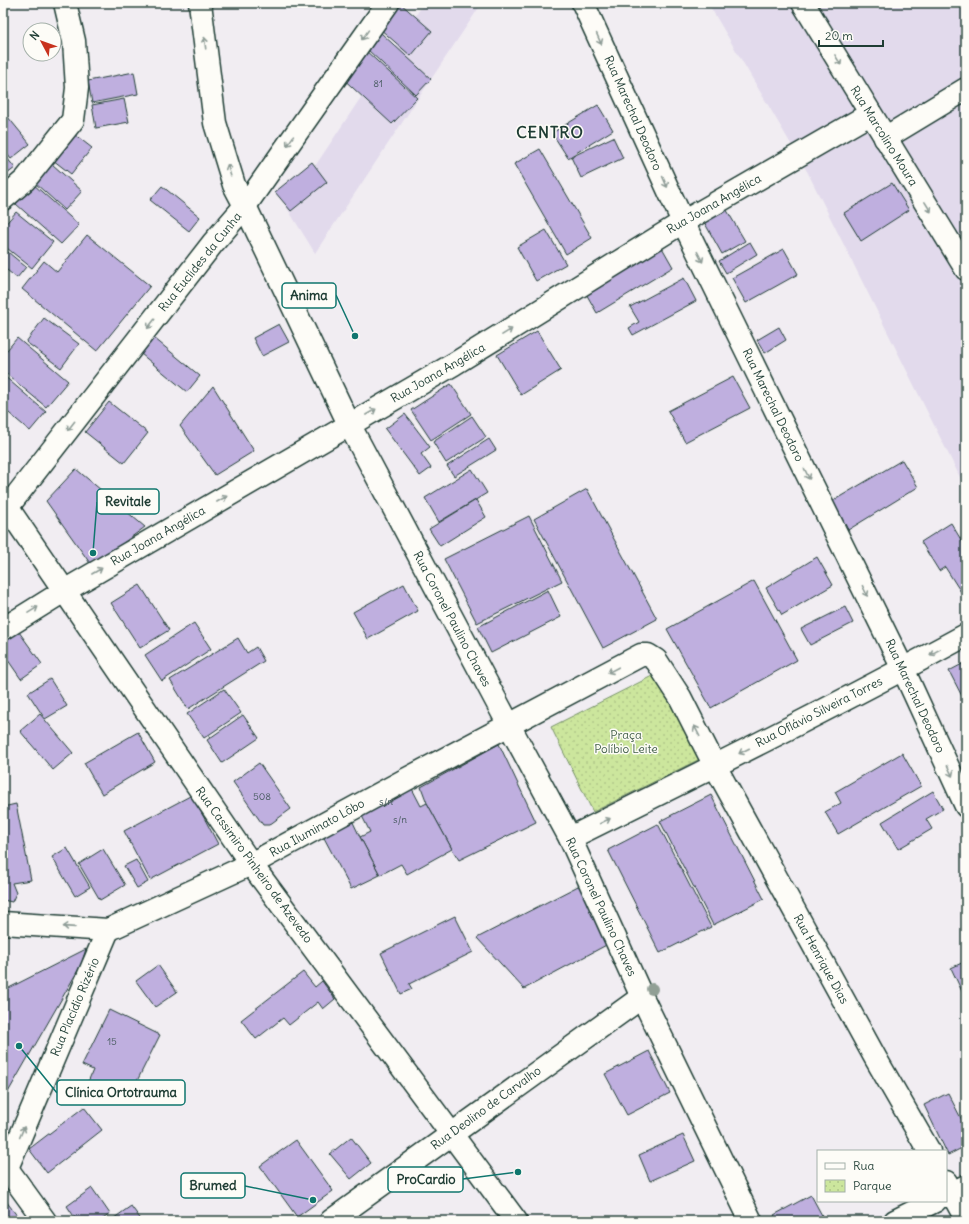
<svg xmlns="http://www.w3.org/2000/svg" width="969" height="1224" viewBox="0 0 969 1224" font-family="Delius,sans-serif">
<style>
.built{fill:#e2daec}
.park{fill:url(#park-dots);stroke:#769268}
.building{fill:#bfafdf;stroke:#1f3d34}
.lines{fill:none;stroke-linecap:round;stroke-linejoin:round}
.street-casing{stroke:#1f3d34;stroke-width:25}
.secondary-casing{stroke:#1f3d34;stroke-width:25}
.street{stroke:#fdfcf7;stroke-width:22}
.secondary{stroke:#fdfcf7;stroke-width:22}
.tree{fill:#919f95}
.oneway{stroke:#8e9c96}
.labels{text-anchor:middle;stroke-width:3;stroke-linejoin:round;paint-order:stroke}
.number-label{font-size:10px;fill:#475a5f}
.street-label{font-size:12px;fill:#1f3d34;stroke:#fdfcf7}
.park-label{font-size:12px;fill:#425f49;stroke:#fdfcf7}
.district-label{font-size:16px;font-weight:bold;letter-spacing:1px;fill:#1f3d34;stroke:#fdfcf7}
.leader{fill:none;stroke:#0f766e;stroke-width:1.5}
.callout-dot{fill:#0f766e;stroke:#fdfcf7;stroke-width:1.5}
.callout{fill:#fdfcf7;stroke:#0f766e;stroke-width:1.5}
.callout-label{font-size:13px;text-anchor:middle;font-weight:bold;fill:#1f3d34}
</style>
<defs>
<pattern id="park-dots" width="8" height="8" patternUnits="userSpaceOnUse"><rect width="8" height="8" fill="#cce69d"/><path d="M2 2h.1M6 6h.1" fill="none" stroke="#afc688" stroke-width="1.8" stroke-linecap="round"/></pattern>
</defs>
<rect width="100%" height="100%" fill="#f1edf2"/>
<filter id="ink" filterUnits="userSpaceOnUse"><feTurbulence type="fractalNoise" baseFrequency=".025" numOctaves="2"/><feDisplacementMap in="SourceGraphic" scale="8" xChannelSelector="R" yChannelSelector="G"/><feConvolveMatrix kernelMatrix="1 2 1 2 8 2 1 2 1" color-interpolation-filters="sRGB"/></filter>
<g filter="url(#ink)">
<g class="built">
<polygon points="424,3 482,3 315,253 287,208"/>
<polygon points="708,3 960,3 966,12 966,489 808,173"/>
</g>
<polygon class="park" points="660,672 702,758 593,812 551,727"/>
<g class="building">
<polygon points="400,3 432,31 411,56 379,28"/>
<polygon points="381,33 431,79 416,95 367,49"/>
<polygon points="364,49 417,98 392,124 339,75"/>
<polygon points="134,72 138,94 92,103 88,81"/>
<polygon points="124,99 129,122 96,128 92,105"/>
<polygon points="598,105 613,130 568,158 552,133"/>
<polygon points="3,111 30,144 11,159 3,149"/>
<polygon points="74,134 92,148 71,174 53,160"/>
<polygon points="613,137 623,158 581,178 571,157"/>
<polygon points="540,149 592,238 566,254 514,164"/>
<polygon points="3,153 15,168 3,177"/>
<polygon points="312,162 327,182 291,211 275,192"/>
<polygon points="52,164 82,191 65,210 35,183"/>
<polygon points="892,183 909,210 861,241 844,213"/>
<polygon points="33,184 79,225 61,244 16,204"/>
<polygon points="162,186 200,217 189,231 150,200"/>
<polygon points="725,207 745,241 722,254 703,220"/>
<polygon points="16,212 53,242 32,268 3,245 3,227"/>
<polygon points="546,230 566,264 536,281 517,247"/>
<polygon points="87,235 150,286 97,351 22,289 44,261 57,272"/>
<polygon points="750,242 757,254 726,273 719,261"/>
<polygon points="660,244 673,267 597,313 584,290"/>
<polygon points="3,248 26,267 17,278 3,267"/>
<polygon points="784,249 798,274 746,303 732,278"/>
<polygon points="684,278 696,301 633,335 629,328 639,322 630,307"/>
<polygon points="44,318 79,344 61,368 26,342"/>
<polygon points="279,324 289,342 262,356 253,338"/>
<polygon points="779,327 786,340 765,353 757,340"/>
<polygon points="537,331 561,370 521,395 497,355"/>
<polygon points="17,338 68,381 46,407 3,371 3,355"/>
<polygon points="154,338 200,376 187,392 141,354"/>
<polygon points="3,375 46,412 30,431 3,408"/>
<polygon points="733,377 750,408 685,442 668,411"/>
<polygon points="451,384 471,414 431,440 411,410"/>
<polygon points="213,386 254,451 215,475 180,426"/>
<polygon points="109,402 148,433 124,463 85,432"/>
<polygon points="405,414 430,447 421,454 431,468 420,476 385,429"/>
<polygon points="472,416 486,437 446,463 433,442"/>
<polygon points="489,439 496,450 454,476 447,466"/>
<polygon points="902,460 918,487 848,530 831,502"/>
<polygon points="76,469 145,527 92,566 46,501"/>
<polygon points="472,469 487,493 439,522 425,498"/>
<polygon points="587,489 657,619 603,648 534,519"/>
<polygon points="476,500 486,517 440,546 429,529"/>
<polygon points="529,516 562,581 477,623 444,559"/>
<polygon points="951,523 966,548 966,600 945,567 939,571 921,542"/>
<polygon points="817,557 833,585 782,615 766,588"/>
<polygon points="754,581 797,660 711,708 667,629"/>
<polygon points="404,584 418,611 368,639 353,612"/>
<polygon points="140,585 169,630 140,648 111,603"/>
<polygon points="548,590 561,617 491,653 478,627"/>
<polygon points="845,607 853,623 810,645 801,629"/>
<polygon points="194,623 211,649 162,681 145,655"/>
<polygon points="14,625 42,664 21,679 3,653 3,633"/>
<polygon points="238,638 247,653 256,647 264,661 188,709 170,680"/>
<polygon points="966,662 966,701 965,702 949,671"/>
<polygon points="50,679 67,706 45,719 28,693"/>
<polygon points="224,689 241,713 204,738 187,714"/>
<polygon points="40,714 73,753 53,770 20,731"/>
<polygon points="243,715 259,738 222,763 207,740"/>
<polygon points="138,732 155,762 102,794 84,763"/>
<polygon points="499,744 536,822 459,860 452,849 427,803 421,787"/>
<polygon points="902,753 921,786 838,834 825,812 841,803 835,792"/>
<polygon points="259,763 291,809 269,825 263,825 233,782"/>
<polygon points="407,779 421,806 427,803 452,849 407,874 401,864 380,875 360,837 370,832 357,806"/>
<polygon points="933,791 943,809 926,819 932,829 898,849 882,822"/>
<polygon points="192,795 218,844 150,880 124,831"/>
<polygon points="711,795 764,899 713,925 660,821"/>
<polygon points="16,804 31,880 12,883 16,893 12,902 3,900 3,807"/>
<polygon points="351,818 360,837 380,875 351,889 322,834"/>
<polygon points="658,824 711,927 660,953 608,850"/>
<polygon points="67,848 90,887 75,896 52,857"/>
<polygon points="103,849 125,885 100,900 79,864"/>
<polygon points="136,860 148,882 137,888 124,866"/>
<polygon points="582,884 612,942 524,989 477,938"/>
<polygon points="455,916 473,952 409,984 412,989 401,994 381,953"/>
<polygon points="86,949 81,965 3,1101 3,991"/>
<polygon points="966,961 966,1000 951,968"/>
<polygon points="158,965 177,992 155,1007 136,981"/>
<polygon points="303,972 315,987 322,981 335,999 323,1009 318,1002 289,1025 283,1018 256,1039 241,1020"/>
<polygon points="109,1010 160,1035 127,1101 88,1082 93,1070 82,1065"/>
<polygon points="649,1051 670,1093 627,1115 605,1074"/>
<polygon points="948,1093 966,1128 966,1146 948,1155 924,1105"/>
<polygon points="84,1107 102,1130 47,1173 29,1149"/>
<polygon points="683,1135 695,1161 650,1181 639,1155"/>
<polygon points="351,1137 371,1163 351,1179 330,1154"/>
<polygon points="296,1140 333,1191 297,1217 260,1166"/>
<polygon points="92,1188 110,1214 100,1221 77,1221 67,1206"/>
<polygon points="811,1195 825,1221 778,1221 774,1215"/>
<polygon points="6,1201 21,1221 3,1221 3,1204"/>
<polygon points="131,1206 142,1221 110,1221"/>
</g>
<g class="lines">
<g class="street-casing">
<g id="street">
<polyline points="885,138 966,89"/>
<polyline points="3,199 25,180 73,120 77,88 74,41 65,3"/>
<polyline points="683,222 903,669 966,806"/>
<polyline points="715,766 876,1059 929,1151"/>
<polyline points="946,1182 966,1219"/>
</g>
</g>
<g class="secondary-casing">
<g id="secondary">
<polyline points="200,3 215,123 234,185 245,206 349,424 509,725 570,838 642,997 751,1221"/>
<polyline points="583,3 683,222"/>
<polyline points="803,3 966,269"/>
<polyline points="3,501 251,864 516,1221"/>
<polyline points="3,513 213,243 245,206 388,3"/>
<polyline points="3,629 64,591 454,364 683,222 870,114"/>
<path d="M570,838C703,772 836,706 966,635"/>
<polyline points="3,923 108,930 251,864 407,779 641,655 648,655 656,660 680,697 715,766"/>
<polyline points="3,1163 45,1221"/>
<polyline points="7,1168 108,930"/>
<polyline points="946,1196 966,1186"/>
<polyline points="331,1221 642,997"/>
<polyline points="895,1221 935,1201"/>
</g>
</g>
<use href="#street" class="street"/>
<use href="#secondary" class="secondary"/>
</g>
<circle class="tree" cx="652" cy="989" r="6"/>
<defs><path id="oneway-shaft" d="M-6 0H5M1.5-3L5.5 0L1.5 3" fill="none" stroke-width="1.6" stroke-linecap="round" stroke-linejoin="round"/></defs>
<g class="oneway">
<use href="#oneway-shaft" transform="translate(365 35) rotate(125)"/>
<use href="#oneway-shaft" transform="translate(599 39) rotate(66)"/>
<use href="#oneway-shaft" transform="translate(205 43) rotate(-97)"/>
<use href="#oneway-shaft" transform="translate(838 60) rotate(59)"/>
<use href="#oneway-shaft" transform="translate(290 141) rotate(125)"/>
<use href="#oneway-shaft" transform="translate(229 170) rotate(-107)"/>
<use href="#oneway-shaft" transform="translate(665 182) rotate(66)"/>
<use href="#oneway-shaft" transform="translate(928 207) rotate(58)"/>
<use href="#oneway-shaft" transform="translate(700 257) rotate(63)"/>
<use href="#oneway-shaft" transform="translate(151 324) rotate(128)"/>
<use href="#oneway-shaft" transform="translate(507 332) rotate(-32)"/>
<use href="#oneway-shaft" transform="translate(371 412) rotate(-30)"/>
<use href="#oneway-shaft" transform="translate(71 426) rotate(128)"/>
<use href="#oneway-shaft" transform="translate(807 474) rotate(64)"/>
<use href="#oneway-shaft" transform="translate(222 499) rotate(-30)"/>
<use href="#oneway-shaft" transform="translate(97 571) rotate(-30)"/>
<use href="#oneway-shaft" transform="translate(865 591) rotate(64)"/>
<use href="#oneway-shaft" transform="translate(33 610) rotate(-32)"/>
<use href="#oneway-shaft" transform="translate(935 652) rotate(151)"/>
<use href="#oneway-shaft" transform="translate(613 670) rotate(152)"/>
<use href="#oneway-shaft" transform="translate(697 731) rotate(-117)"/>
<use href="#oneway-shaft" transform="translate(744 751) rotate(153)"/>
<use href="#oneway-shaft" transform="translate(950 771) rotate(65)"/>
<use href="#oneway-shaft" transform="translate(605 821) rotate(-26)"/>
<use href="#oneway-shaft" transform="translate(69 927) rotate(-176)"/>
<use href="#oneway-shaft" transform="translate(22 1132) rotate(-67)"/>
</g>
</g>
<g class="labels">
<g class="number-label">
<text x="378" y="87">81</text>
<text x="262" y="800">508</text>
<text x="386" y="805">s/n</text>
<text x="400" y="823">s/n</text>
<text x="112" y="1045">15</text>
</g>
<g class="street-label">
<text transform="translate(633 113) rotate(66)" y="4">Rua Marechal Deodoro</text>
<text transform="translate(884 136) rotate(58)" y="4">Rua Marcolino Moura</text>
<text transform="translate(714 204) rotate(-30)" y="4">Rua Joana Angélica</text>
<text transform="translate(200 262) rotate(-51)" y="4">Rua Euclides da Cunha</text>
<text transform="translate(438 373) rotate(-30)" y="4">Rua Joana Angélica</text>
<text transform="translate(773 405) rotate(64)" y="4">Rua Marechal Deodoro</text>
<text transform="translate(158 536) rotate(-30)" y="4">Rua Joana Angélica</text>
<text transform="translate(452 619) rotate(62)" y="4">Rua Coronel Paulino Chaves</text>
<text transform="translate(915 696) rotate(65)" y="4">Rua Marechal Deodoro</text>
<text transform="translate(819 712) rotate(-27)" y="4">Rua Oflávio Silveira Torres</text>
<text transform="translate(317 828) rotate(-29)" y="4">Rua Iluminato Lôbo</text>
<text transform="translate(254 865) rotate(54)" y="4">Rua Cassimiro Pinheiro de Azevedo</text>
<text transform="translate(601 907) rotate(65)" y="4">Rua Coronel Paulino Chaves</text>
<text transform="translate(821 959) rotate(61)" y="4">Rua Henrique Dias</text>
<text transform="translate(75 1007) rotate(-67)" y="4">Rua Placídio Rizério</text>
<text transform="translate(486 1108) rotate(-36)" y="4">Rua Deolino de Carvalho</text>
</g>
<g class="park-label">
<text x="626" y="739">Praça<tspan x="626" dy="14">Políbio Leite</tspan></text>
</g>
<g class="district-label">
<text x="550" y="138">CENTRO</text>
</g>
</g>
<path class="leader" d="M355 336L336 295M93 553L97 502M19 1046L57 1093M518 1172L463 1179M313 1200L245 1186"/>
<g class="callout-dot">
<circle cx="355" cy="336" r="4"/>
<circle cx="93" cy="553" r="4"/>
<circle cx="19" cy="1046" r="4"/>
<circle cx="518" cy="1172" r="4"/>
<circle cx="313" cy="1200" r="4"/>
</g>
<g class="callout">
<rect x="282" y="283" width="54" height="25" rx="4"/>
<rect x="97" y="489" width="62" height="25" rx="4"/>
<rect x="57" y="1080" width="128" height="25" rx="4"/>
<rect x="388" y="1167" width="75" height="25" rx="4"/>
<rect x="181" y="1173" width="64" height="25" rx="4"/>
</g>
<g class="callout-label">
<text x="309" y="300">Anima</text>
<text x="128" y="506">Revitale</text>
<text x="121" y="1097">Clínica Ortotrauma</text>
<text x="426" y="1184">ProCardio</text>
<text x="213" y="1190">Brumed</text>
</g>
<rect width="969" height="1224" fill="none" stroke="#fdfcf7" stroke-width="16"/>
<rect x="8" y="8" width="953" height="1208" fill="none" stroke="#1f3d34" stroke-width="1.5" filter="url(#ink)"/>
<rect x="817" y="1150" width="130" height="52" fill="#fdfcf7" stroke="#a4b0a9"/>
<rect x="825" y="1163" width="20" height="6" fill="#fdfcf7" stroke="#a4b0a9"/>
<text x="853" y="1170" font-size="12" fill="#1f3d34">Rua</text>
<rect x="825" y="1180" width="20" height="12" fill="url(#park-dots)" stroke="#a4b0a9"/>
<text x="853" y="1190" font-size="12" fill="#1f3d34">Parque</text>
<g transform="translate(42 42) rotate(311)"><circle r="19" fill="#fdfcf7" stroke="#a4b0a9"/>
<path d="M0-3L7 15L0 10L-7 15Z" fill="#c8321e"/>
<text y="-6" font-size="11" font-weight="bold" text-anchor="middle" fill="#1f3d34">N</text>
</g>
<path d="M819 40v6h64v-6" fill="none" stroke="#1f3d34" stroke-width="2"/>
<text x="825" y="40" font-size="12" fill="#1f3d34" stroke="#fdfcf7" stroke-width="3" paint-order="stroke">20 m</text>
</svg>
